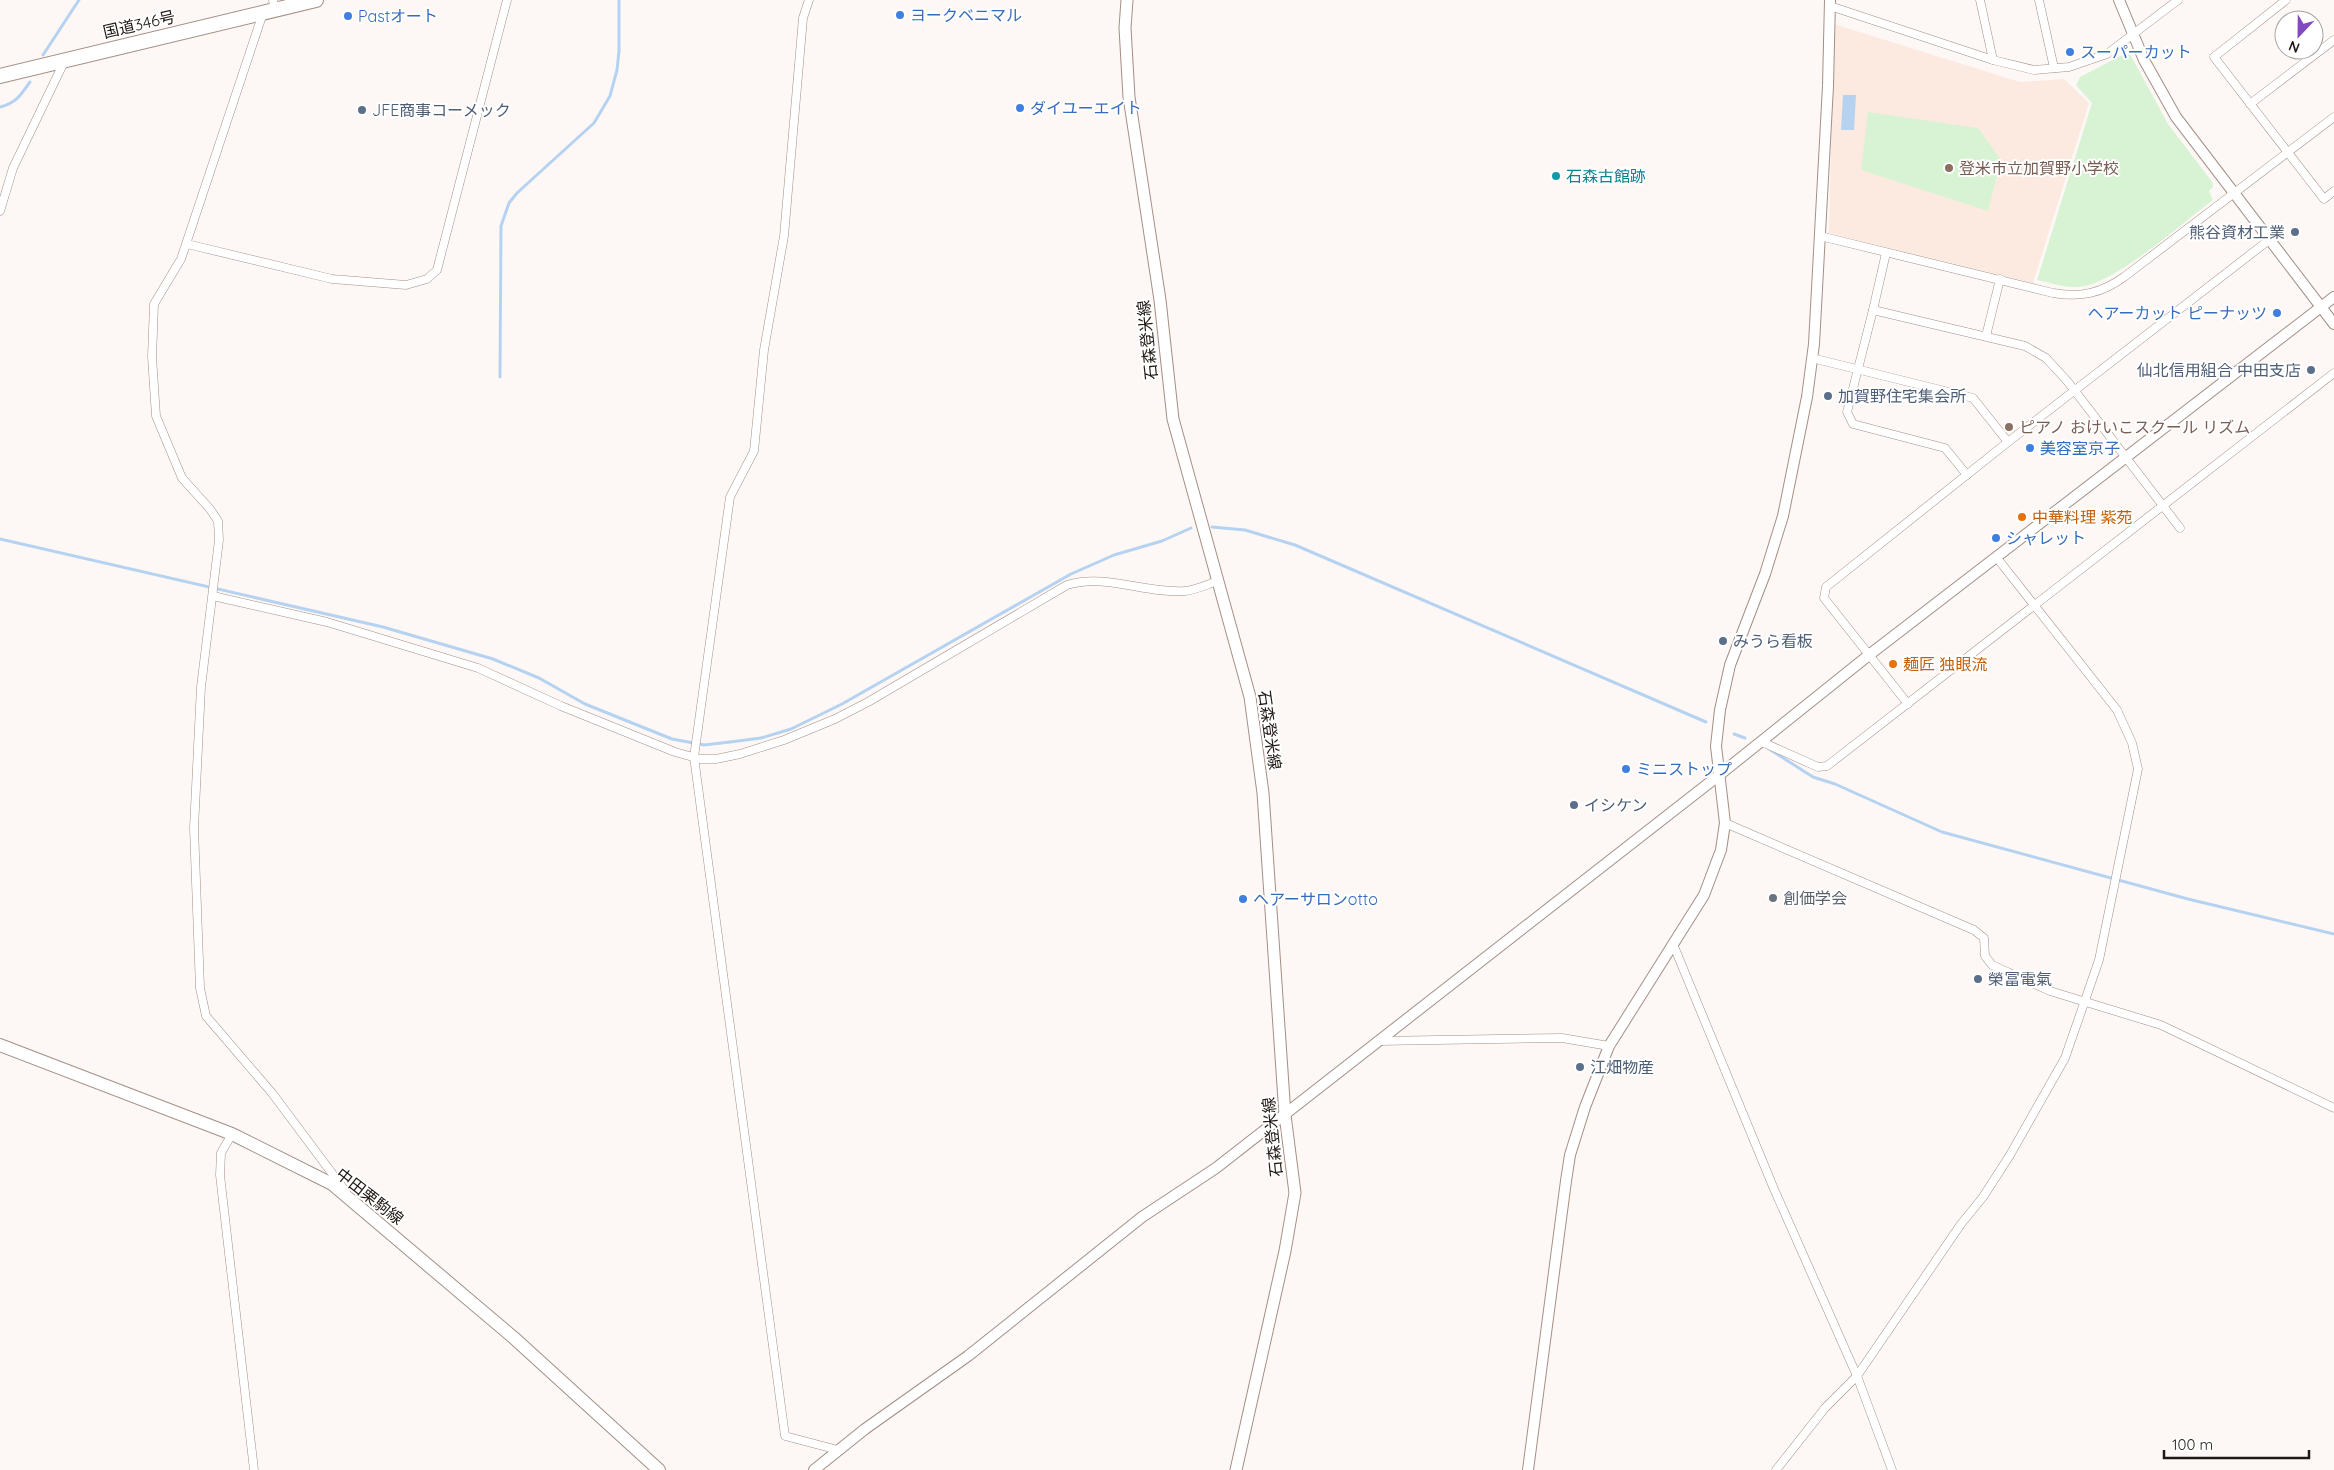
<svg xmlns="http://www.w3.org/2000/svg" width="2334" height="1470" viewBox="0 0 2334 1470" font-family="Quicksand,'Noto Sans JP',sans-serif">
<style>
.built{fill:#fceae1}
.green{fill:#d7f3d3}
.water{fill:#b6d2f1}
.lines{fill:none;stroke-linecap:round;stroke-linejoin:round}
.stream{stroke:#b6d2f1;stroke-width:3}
.minor-casing{stroke:#a48f85;stroke-width:9}
.tertiary-casing{stroke:#a48f85;stroke-width:12}
.secondary-casing{stroke:#a48f85;stroke-width:13}
.primary-casing{stroke:#a48f85;stroke-width:14}
.trunk-casing{stroke:#a48f85;stroke-width:16}
.minor{stroke:#fff;stroke-width:8}
.tertiary{stroke:#fff;stroke-width:10}
.secondary{stroke:#fff;stroke-width:11}
.primary{stroke:#fff;stroke-width:12}
.trunk{stroke:#fff;stroke-width:14}
.shop-dot{fill:#3f7fe0;stroke:#fff;stroke-width:2}
.service-dot{fill:#5c6f8a;stroke:#fff;stroke-width:2}
.education-dot{fill:#8d6e63;stroke:#fff;stroke-width:2}
.culture-dot{fill:#0f9aa8;stroke:#fff;stroke-width:2}
.food-dot{fill:#e8710a;stroke:#fff;stroke-width:2}
.worship-dot{fill:#6b7280;stroke:#fff;stroke-width:2}
.labels{text-anchor:middle;stroke-width:4;stroke-linejoin:round;paint-order:stroke}
.shop-label{font-size:16px;fill:#366cbe;stroke:#fff;text-anchor:start}
.street-label{font-size:16px;fill:#201814;stroke:#fff}
.service-label{font-size:16px;fill:#4e5e75;stroke:#fff;text-anchor:start}
.education-label{font-size:16px;fill:#785e54;stroke:#fff;text-anchor:start}
.culture-label{font-size:16px;fill:#0d838f;stroke:#fff;text-anchor:start}
.food-label{font-size:16px;fill:#c56008;stroke:#fff;text-anchor:start}
.worship-label{font-size:16px;fill:#5b616d;stroke:#fff;text-anchor:start}
</style>
<rect width="100%" height="100%" fill="#fdf8f6"/>
<polygon class="built" points="1834,24 2020,82 2064,79 2089,103 2033,283 1829,233"/>
<g class="green">
<path d="M2126,53L2131,56L2168,124L2213,183V187L2209,191L2213,200C2182,223 2115,284 2079,287C2065,288 2051,283 2037,280L2092,103L2076,85L2080,77Z"/>
<polygon points="1868,112 1978,128 2001,160 1988,211 1861,170"/>
</g>
<polygon class="water" points="1843,95 1856,95 1854,130 1841,130"/>
<g class="lines">
<g class="stream">
<polyline points="43,55 79,0"/>
<path d="M0,107C16,103 21,95 30,82"/>
<polyline points="500,377 501,226 509,203 517,193 594,123 610,96 617,70 619,51 619,0"/>
<polyline points="1212,527 1245,530 1295,545 1706,722"/>
<polyline points="0,539 383,627 493,659 539,678 585,704 672,739 704,745 730,742 761,738 791,729 842,704 1071,574 1114,555 1162,541 1191,528"/>
<polyline points="1734,734 1745,738"/>
<polyline points="1769,749 1813,777 1835,784 1942,832 2188,899 2334,934"/>
</g>
<g class="minor-casing">
<g id="minor">
<polyline points="273,0 275,10"/>
<polyline points="809,0 803,18 784,236 764,350 754,451 730,497 694,757 785,1436 838,1450"/>
<polyline points="1980,0 1993,60"/>
<polyline points="2039,0 2054,68"/>
<polyline points="2286,0 2214,57 2324,199 2334,191"/>
<polyline points="1830,6 1993,60 2034,70 2069,67 2107,54 2178,0"/>
<polyline points="263,13 181,259 154,304 152,357 156,416 182,478 210,509 218,521 219,540 201,687 194,828 200,988 206,1016 272,1093 343,1188"/>
<polyline points="2250,104 2334,40"/>
<polyline points="0,211 13,168 65,60"/>
<path d="M1820,236L2053,293C2080,298 2102,293 2124,277L2334,117"/>
<polyline points="187,244 332,279 406,285 427,279 437,270 507,0"/>
<polyline points="1886,253 1873,310 2025,346 2046,358 2068,382 2180,528"/>
<polyline points="1873,310 1847,412 1853,424 1945,448 1967,475"/>
<polyline points="1986,336 2000,279"/>
<polyline points="1812,358 1973,398 2008,442"/>
<path d="M213,596L327,622L478,668L561,706L675,752L700,759H716L740,754L784,740L835,719L868,702L1067,585C1105,573 1146,594 1185,591C1196,590 1208,584 1218,581"/>
<polyline points="1908,704 1824,598 1826,587 2008,442 2269,240"/>
<polyline points="1762,742 1818,767 1827,766 2334,373"/>
<polyline points="1725,823 1974,930 1984,938 1985,956 1992,965 2050,991 2161,1025 2334,1108"/>
<polyline points="1673,944 1774,1189 1857,1376 1892,1470"/>
<polyline points="1378,1041 1562,1038 1609,1046"/>
<polyline points="232,1134 221,1153 220,1175 254,1470"/>
<polyline points="1776,1470 1825,1408 1857,1376 1961,1224 1983,1197 2010,1155 2065,1058 2099,960 2138,769 2132,743 2117,710 1997,558"/>
</g>
</g>
<g class="tertiary-casing">
<g id="tertiary">
<polyline points="2119,0 2144,60 2176,117 2334,324"/>
<polyline points="814,1470 865,1429 968,1356 1142,1217 1216,1168 1718,776 1869,655 2334,297"/>
<polyline points="1528,1470 1566,1181 1570,1155 1585,1107 1609,1046 1704,895 1721,850 1725,823 1716,746 1720,710 1730,665 1765,574 1783,516 1807,397 1814,344 1828,86 1830,0"/>
</g>
</g>
<g class="secondary-casing">
<polyline id="secondary" points="1127,0 1125,28 1129,97 1160,300 1173,419 1250,697 1263,793 1285,1115 1295,1193 1285,1251 1236,1470"/>
</g>
<g class="primary-casing">
<polyline id="primary" points="0,1045 232,1134 332,1184 514,1338 659,1470"/>
</g>
<g class="trunk-casing">
<polyline id="trunk" points="0,76 316,0"/>
</g>
<use href="#minor" class="minor"/>
<use href="#tertiary" class="tertiary"/>
<use href="#secondary" class="secondary"/>
<use href="#primary" class="primary"/>
<use href="#trunk" class="trunk"/>
</g>
<g class="shop-dot">
<circle cx="900" cy="15" r="5"/>
<circle cx="348" cy="16" r="5"/>
<circle cx="2070" cy="52" r="5"/>
<circle cx="1020" cy="108" r="5"/>
<circle cx="2277" cy="313" r="5"/>
<circle cx="2030" cy="448" r="5"/>
<circle cx="1996" cy="538" r="5"/>
<circle cx="1626" cy="769" r="5"/>
<circle cx="1243" cy="899" r="5"/>
</g>
<g class="service-dot">
<circle cx="362" cy="110" r="5"/>
<circle cx="2295" cy="232" r="5"/>
<circle cx="2311" cy="370" r="5"/>
<circle cx="1828" cy="396" r="5"/>
<circle cx="1723" cy="641" r="5"/>
<circle cx="1574" cy="805" r="5"/>
<circle cx="1978" cy="979" r="5"/>
<circle cx="1580" cy="1067" r="5"/>
</g>
<g class="education-dot">
<circle cx="1949" cy="168" r="5"/>
<circle cx="2009" cy="427" r="5"/>
</g>
<circle class="culture-dot" cx="1556" cy="176" r="5"/>
<g class="food-dot">
<circle cx="2022" cy="517" r="5"/>
<circle cx="1893" cy="664" r="5"/>
</g>
<circle class="worship-dot" cx="1773" cy="898" r="5"/>
<g class="labels">
<g class="shop-label">
<text x="910" y="21">ヨークベニマル</text>
<text x="358" y="22">Pastオート</text>
<text x="2080" y="58">スーパーカット</text>
<text x="1030" y="114">ダイユーエイト</text>
<text x="2267" y="319" text-anchor="end">ヘアーカット ピーナッツ</text>
<text x="2040" y="454">美容室京子</text>
<text x="2006" y="544">シャレット</text>
<text x="1636" y="775">ミニストップ</text>
<text x="1253" y="905">ヘアーサロンotto</text>
</g>
<g class="street-label">
<text transform="translate(139 24) rotate(-13)" y="6">国道346号</text>
<text transform="translate(1147 340) rotate(-96)" y="6">石森登米線</text>
<text transform="translate(1270 730) rotate(82)" y="6">石森登米線</text>
<text transform="translate(1272 1137) rotate(-96)" y="6">石森登米線</text>
<text transform="translate(370 1196) rotate(38)" y="6">中田栗駒線</text>
</g>
<g class="service-label">
<text x="372" y="116">JFE商事コーメック</text>
<text x="2285" y="238" text-anchor="end">熊谷資材工業</text>
<text x="2301" y="376" text-anchor="end">仙北信用組合 中田支店</text>
<text x="1838" y="402">加賀野住宅集会所</text>
<text x="1733" y="647">みうら看板</text>
<text x="1584" y="811">イシケン</text>
<text x="1988" y="985">榮冨電氣</text>
<text x="1590" y="1073">江畑物産</text>
</g>
<g class="education-label">
<text x="1959" y="174">登米市立加賀野小学校</text>
<text x="2019" y="433">ピアノ おけいこスクール リズム</text>
</g>
<g class="culture-label">
<text x="1566" y="182">石森古館跡</text>
</g>
<g class="food-label">
<text x="2032" y="523">中華料理 紫苑</text>
<text x="1903" y="670">麺匠 独眼流</text>
</g>
<g class="worship-label">
<text x="1783" y="904">創価学会</text>
</g>
</g>
<g transform="translate(2299 35) rotate(202)"><circle r="24" fill="#ffffff" stroke="#a6a3a1"/>
<path d="M0-4L9 19L0 12L-9 19Z" fill="#8249c0"/>
<text y="-8" font-size="14" font-weight="bold" text-anchor="middle" fill="#201814">N</text>
</g>
<path d="M2164 1450v8h145v-8" fill="none" stroke="#201814" stroke-width="2.5"/>
<text x="2172" y="1450" font-size="15" fill="#201814" stroke="#ffffff" stroke-width="4" paint-order="stroke">100 m</text>
</svg>
